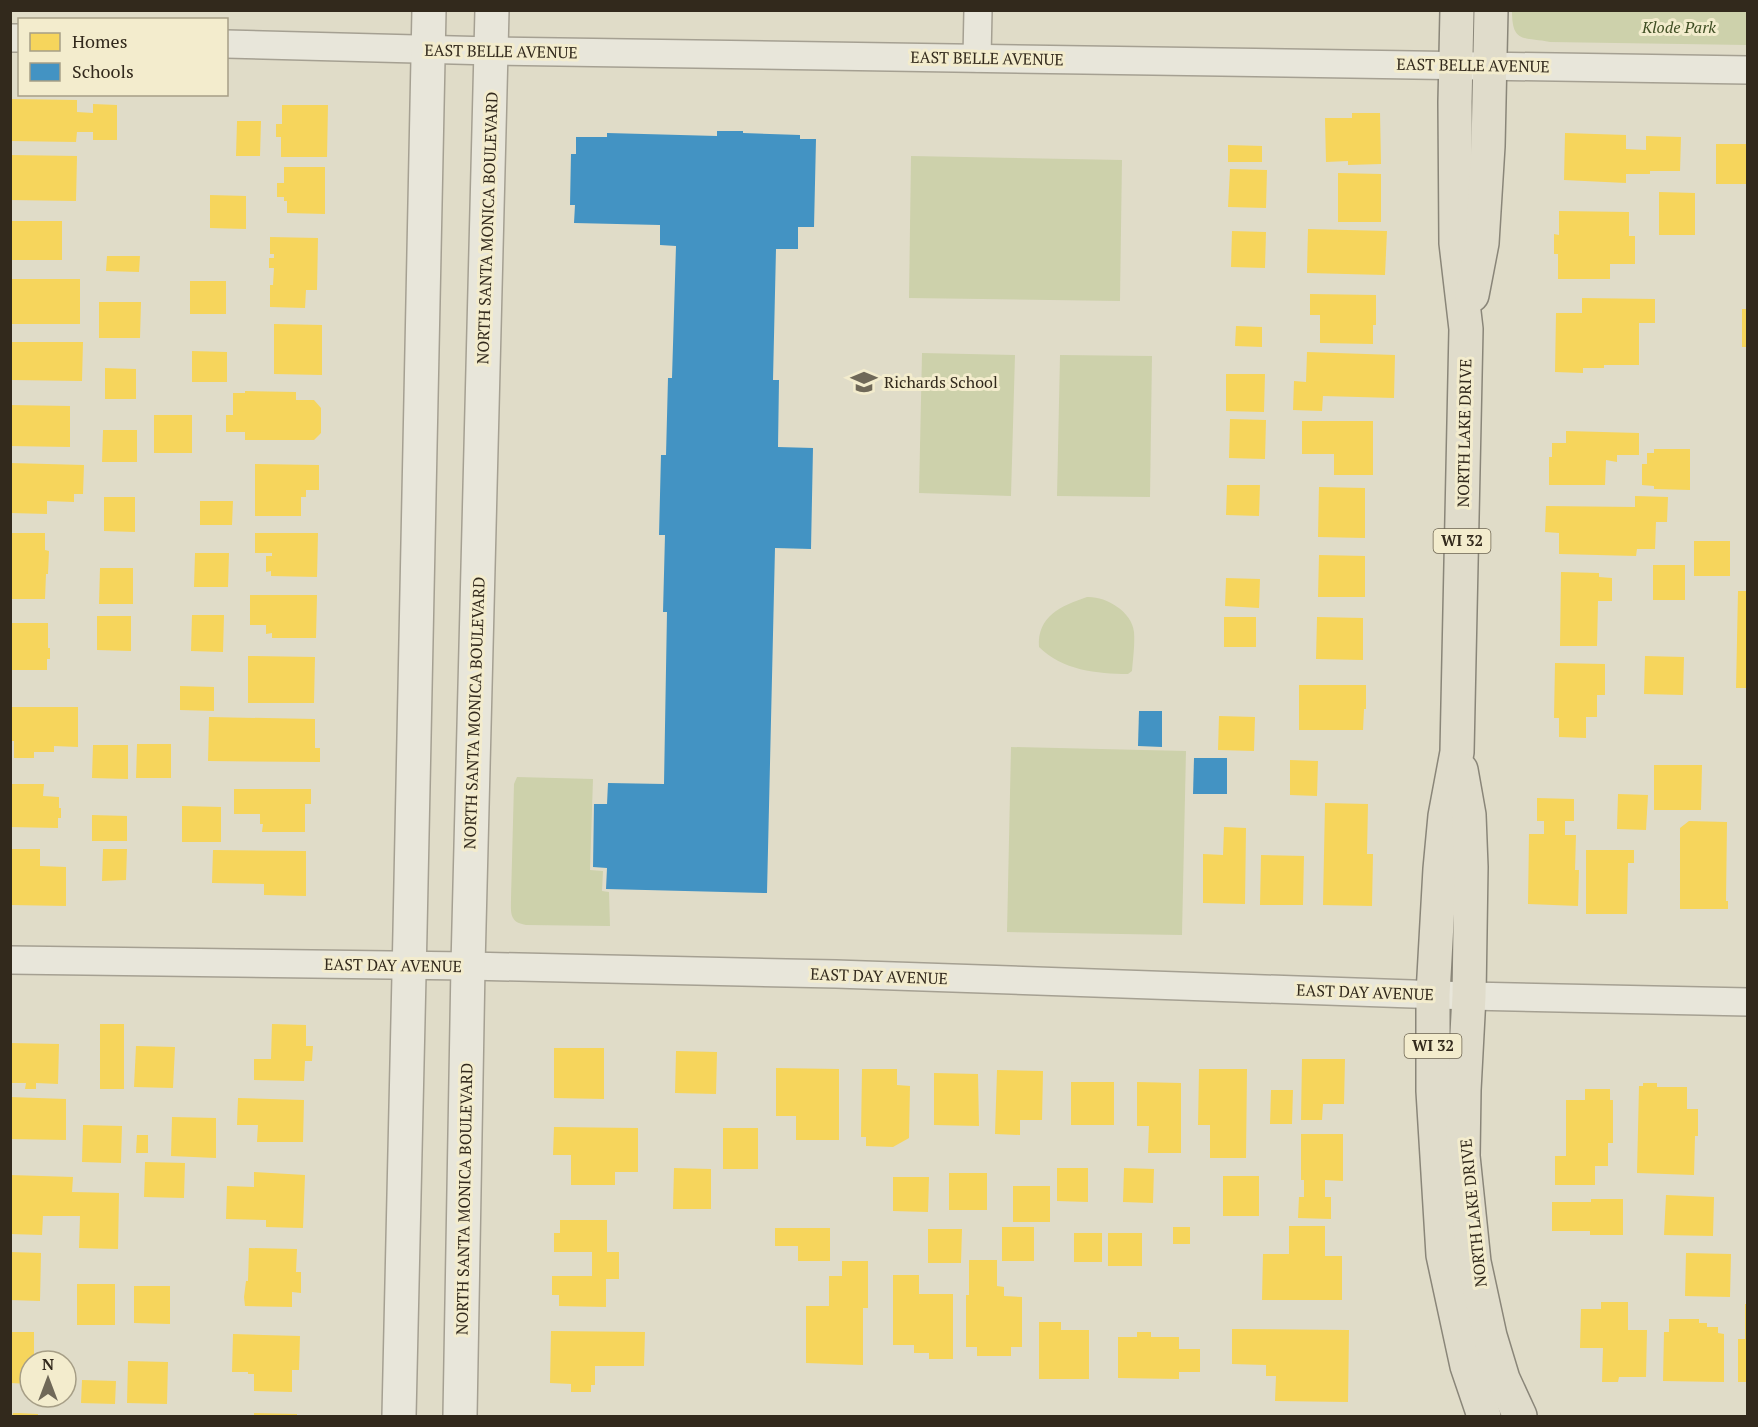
<svg xmlns="http://www.w3.org/2000/svg" width="1758" height="1427" viewBox="0 0 1758 1427" font-family="'PT Serif',serif">
<style>
.green{fill:#cdd1ab}
.homes{fill:#f6d55c}
.schools{fill:#4393c3}
.lines{fill:none;stroke-linecap:round;stroke-linejoin:round}
.minor-casing{stroke:#a5a092;stroke-width:30}
.tertiary-casing{stroke:#a5a092;stroke-width:36}
.primary-casing{stroke:#8a8679;stroke-width:36}
.minor{stroke:#e8e6da;stroke-width:27}
.tertiary{stroke:#e8e6da;stroke-width:33}
.primary{stroke:#e0dccb;stroke-width:33}
.labels{text-anchor:middle;stroke-width:6;stroke-linejoin:round;paint-order:stroke}
.shield{fill:#f3eccd;stroke:#6c6451;stroke-width:1.5}
.shield-label{font-size:15px;font-weight:bold;fill:#32291c}
.park-label{font-size:16px;font-style:italic;fill:#3f4e23;stroke:#f3eccd}
.street-label{font-size:16px;fill:#32291c;stroke:#f3eccd}
.poi-label{font-size:16px;fill:#32291c;stroke:#f3eccd;text-anchor:start}
</style>
<rect width="100%" height="100%" fill="#e0dcc8"/>
<g class="green">
<path d="M1512,11H1747V45L1550,42C1523,37 1512,43 1512,11Z"/>
<polygon points="911,156 1122,160 1120,301 909,298"/>
<polygon points="922,353 1015,355 1011,496 919,493"/>
<polygon points="1060,355 1152,356 1150,497 1057,496"/>
<path d="M1087,597C1105,596 1132,611 1134,632C1135,644 1133,659 1132,671L1128,674C1097,674 1062,670 1039,647C1037,616 1061,606 1087,597Z"/>
<polygon points="1011,747 1186,751 1182,935 1007,932"/>
<path d="M517,777L593,779L590,870L603,871L602,891L609,892L610,926L526,925C509,922 511,913 511,898L514,784Z"/>
</g>
<g class="homes">
<polygon points="10,99 77,100 77,112 93,113 93,104 117,105 117,140 93,140 93,132 77,132 76,142 10,141"/>
<polygon points="282,105 328,105 327,157 281,157 281,137 276,137 276,124 282,124"/>
<polygon points="1352,113 1380,113 1381,164 1348,165 1348,161 1326,162 1325,118 1352,118"/>
<polygon points="237,121 261,121 260,156 236,156"/>
<polygon points="1565,133 1626,135 1626,149 1646,150 1646,136 1681,137 1680,171 1650,171 1650,174 1626,174 1626,183 1564,180"/>
<rect x="1716" y="144" width="32" height="40"/>
<polygon points="1228,145 1262,146 1262,162 1228,162"/>
<polygon points="10,155 77,156 76,201 10,200"/>
<polygon points="284,167 325,167 325,214 287,213 287,201 284,201 284,197 277,197 277,183 284,183"/>
<polygon points="1230,169 1267,170 1266,208 1228,207"/>
<polygon points="1338,173 1381,174 1381,222 1338,222"/>
<polygon points="1659,192 1695,193 1695,235 1659,235"/>
<polygon points="210,195 246,196 246,229 210,228"/>
<polygon points="1559,211 1629,212 1629,236 1635,236 1635,264 1610,264 1610,279 1558,279 1558,254 1554,254 1554,234 1559,235"/>
<rect x="10" y="221" width="52" height="39"/>
<polygon points="1308,229 1387,231 1385,275 1307,273"/>
<polygon points="1232,231 1266,232 1265,268 1231,267"/>
<polygon points="270,237 318,238 317,290 306,290 305,308 270,307 270,285 273,285 274,268 269,268 269,258 274,258 274,254 270,254"/>
<polygon points="107,256 140,256 139,272 106,271"/>
<rect x="10" y="279" width="70" height="45"/>
<rect x="190" y="281" width="36" height="33"/>
<polygon points="1310,294 1376,295 1376,325 1373,325 1373,344 1320,343 1320,315 1310,315"/>
<polygon points="1582,298 1655,299 1655,323 1639,323 1639,365 1604,365 1604,368 1583,368 1583,373 1555,372 1556,313 1582,313"/>
<polygon points="99,302 141,302 140,338 99,338"/>
<rect x="1742" y="309" width="6" height="38"/>
<polygon points="274,324 322,325 322,375 274,374"/>
<polygon points="1236,326 1262,327 1262,347 1235,346"/>
<polygon points="10,342 83,342 82,381 12,380"/>
<polygon points="192,351 227,352 227,382 192,382"/>
<polygon points="1307,352 1395,355 1394,398 1323,396 1322,411 1293,410 1294,381 1306,382"/>
<polygon points="105,368 136,369 136,399 105,399"/>
<polygon points="1226,374 1265,374 1264,412 1226,411"/>
<polygon points="245,391 296,392 296,400 314,400 321,408 321,433 314,440 245,440 245,432 226,432 226,415 233,415 233,393 245,393"/>
<polygon points="10,405 70,406 70,447 10,446"/>
<rect x="154" y="415" width="38" height="38"/>
<polygon points="1230,419 1266,420 1265,459 1229,458"/>
<polygon points="1302,421 1373,421 1373,475 1334,475 1334,454 1302,454"/>
<polygon points="103,430 137,430 137,462 102,462"/>
<polygon points="1566,431 1639,433 1639,455 1617,455 1617,462 1606,460 1605,485 1549,485 1549,457 1552,457 1552,443 1566,443"/>
<polygon points="1654,449 1690,449 1690,490 1654,489 1654,486 1642,485 1642,464 1647,464 1647,453 1654,453"/>
<polygon points="10,463 84,465 83,494 74,494 74,502 47,501 47,514 10,513"/>
<polygon points="255,464 319,465 319,490 306,490 306,497 301,497 301,516 255,516"/>
<polygon points="1227,485 1260,485 1259,516 1226,515"/>
<polygon points="1319,487 1365,488 1365,538 1318,537"/>
<polygon points="1635,496 1668,497 1667,522 1656,522 1655,549 1637,549 1636,556 1559,554 1559,533 1545,532 1546,506 1635,507"/>
<polygon points="104,497 135,497 135,532 104,531"/>
<polygon points="200,501 233,501 232,525 200,525"/>
<polygon points="10,533 45,533 45,550 49,551 48,574 46,574 45,599 10,599"/>
<polygon points="255,533 318,533 317,577 271,576 271,571 266,572 266,556 272,556 272,553 255,553"/>
<rect x="1694" y="541" width="36" height="35"/>
<polygon points="195,553 229,553 228,587 194,587"/>
<polygon points="1319,555 1365,556 1365,597 1318,597"/>
<rect x="1653" y="565" width="32" height="35"/>
<polygon points="100,568 133,568 133,604 99,604"/>
<polygon points="1561,572 1599,573 1599,577 1612,578 1612,601 1598,601 1597,646 1560,646"/>
<polygon points="1226,578 1260,579 1259,608 1225,606"/>
<polygon points="1738,591 1748,591 1748,688 1736,688"/>
<polygon points="250,595 317,595 316,638 272,638 272,633 266,634 266,625 250,625"/>
<polygon points="192,615 224,615 223,652 191,651"/>
<polygon points="97,616 131,616 131,651 97,650"/>
<rect x="1224" y="617" width="32" height="30"/>
<polygon points="1317,617 1363,618 1363,660 1316,659"/>
<polygon points="10,623 48,623 48,648 50,648 50,659 47,659 47,670 10,670"/>
<polygon points="248,656 315,657 314,703 248,703"/>
<polygon points="1645,656 1684,657 1683,695 1644,694"/>
<polygon points="1555,663 1605,664 1605,695 1597,695 1597,717 1586,717 1586,738 1559,737 1559,718 1554,718"/>
<polygon points="1299,685 1366,685 1366,709 1364,709 1363,730 1299,730"/>
<polygon points="180,686 214,687 214,711 180,710"/>
<polygon points="10,707 78,707 78,747 54,746 54,752 34,752 34,758 14,758 14,741 10,741"/>
<polygon points="1219,716 1255,717 1254,751 1218,750"/>
<polygon points="209,717 315,719 315,748 320,748 320,762 208,761"/>
<polygon points="137,744 171,744 171,778 136,778"/>
<polygon points="93,745 128,745 128,779 92,778"/>
<polygon points="1290,760 1318,761 1317,796 1290,795"/>
<polygon points="1654,765 1702,765 1701,810 1654,810"/>
<polygon points="10,784 44,784 43,796 59,797 59,808 61,808 61,818 58,818 58,828 10,827"/>
<polygon points="234,789 311,789 311,804 305,804 305,832 262,832 263,824 260,824 260,814 234,814"/>
<polygon points="1618,794 1648,795 1646,830 1617,829"/>
<polygon points="1537,798 1574,799 1574,821 1565,821 1565,835 1576,835 1575,870 1579,870 1578,906 1528,904 1529,834 1544,834 1544,821 1537,821"/>
<polygon points="1325,803 1368,804 1367,854 1373,854 1372,906 1323,905"/>
<polygon points="182,806 221,807 221,842 182,842"/>
<polygon points="92,815 127,816 127,841 92,841"/>
<polygon points="1689,821 1727,822 1726,901 1728,901 1728,909 1680,909 1680,828"/>
<polygon points="1224,827 1246,828 1245,904 1203,903 1203,854 1223,855"/>
<polygon points="10,849 40,849 40,866 66,867 66,906 10,905"/>
<polygon points="103,849 127,849 126,880 102,881"/>
<polygon points="213,850 306,851 306,896 264,895 264,884 212,883"/>
<polygon points="1586,850 1634,850 1634,863 1628,863 1627,914 1586,914"/>
<polygon points="1261,855 1304,856 1303,905 1260,905"/>
<rect x="100" y="1024" width="24" height="65"/>
<polygon points="272,1024 306,1025 306,1046 313,1046 312,1061 305,1061 304,1081 254,1080 254,1059 271,1059"/>
<polygon points="10,1043 59,1044 58,1084 36,1083 36,1089 25,1089 26,1083 10,1083"/>
<polygon points="136,1046 175,1047 173,1088 134,1087"/>
<polygon points="554,1048 604,1048 604,1099 554,1098"/>
<polygon points="676,1051 717,1052 716,1094 675,1093"/>
<polygon points="1302,1059 1345,1059 1344,1104 1323,1104 1322,1120 1301,1120"/>
<polygon points="776,1068 839,1069 839,1140 796,1140 796,1116 776,1116"/>
<polygon points="862,1069 897,1069 897,1085 910,1086 909,1138 893,1147 866,1146 866,1137 861,1137"/>
<polygon points="1199,1069 1247,1069 1246,1158 1210,1158 1210,1125 1198,1125"/>
<polygon points="997,1070 1043,1071 1042,1120 1020,1120 1020,1135 995,1134"/>
<polygon points="934,1073 978,1074 979,1126 934,1125"/>
<rect x="1071" y="1082" width="43" height="43"/>
<polygon points="1137,1082 1181,1083 1181,1153 1148,1153 1149,1126 1137,1126"/>
<polygon points="1643,1083 1657,1083 1657,1087 1687,1087 1687,1109 1698,1109 1698,1136 1695,1136 1694,1175 1637,1173 1639,1086 1643,1086"/>
<polygon points="1585,1089 1610,1089 1610,1100 1613,1100 1613,1143 1608,1143 1608,1166 1595,1166 1595,1185 1555,1185 1555,1156 1566,1156 1566,1100 1585,1100"/>
<polygon points="1271,1090 1293,1090 1292,1124 1270,1124"/>
<polygon points="10,1097 66,1099 66,1140 10,1139"/>
<polygon points="238,1098 304,1100 303,1142 257,1142 258,1125 237,1125"/>
<polygon points="172,1117 216,1118 216,1158 171,1156"/>
<polygon points="83,1125 122,1126 121,1163 82,1162"/>
<polygon points="554,1127 638,1128 638,1172 615,1172 615,1185 571,1185 571,1155 553,1155"/>
<rect x="723" y="1128" width="35" height="41"/>
<polygon points="1301,1134 1343,1134 1343,1181 1325,1180 1325,1197 1331,1197 1331,1219 1298,1218 1299,1197 1304,1197 1304,1180 1301,1180"/>
<polygon points="137,1135 148,1135 148,1153 136,1153"/>
<polygon points="145,1162 185,1163 184,1198 144,1197"/>
<polygon points="674,1168 711,1169 711,1209 673,1209"/>
<polygon points="1057,1168 1088,1168 1088,1202 1057,1201"/>
<polygon points="1124,1168 1154,1169 1153,1203 1123,1202"/>
<polygon points="254,1172 305,1175 303,1228 266,1227 266,1220 226,1219 227,1186 254,1187"/>
<rect x="949" y="1173" width="38" height="37"/>
<polygon points="10,1175 73,1177 72,1192 119,1193 118,1249 79,1248 80,1216 43,1216 42,1235 10,1234"/>
<rect x="1223" y="1176" width="36" height="40"/>
<polygon points="893,1177 929,1177 928,1212 893,1211"/>
<rect x="1013" y="1186" width="37" height="36"/>
<polygon points="1666,1195 1714,1197 1713,1236 1664,1235"/>
<polygon points="1591,1199 1623,1199 1623,1235 1590,1235 1590,1231 1552,1231 1552,1202 1591,1202"/>
<polygon points="560,1220 607,1220 607,1252 619,1252 619,1279 606,1279 606,1307 559,1306 559,1295 552,1295 552,1276 592,1276 592,1252 554,1252 554,1233 560,1233"/>
<polygon points="1289,1226 1325,1226 1325,1256 1342,1256 1342,1300 1262,1300 1263,1254 1289,1254"/>
<rect x="1002" y="1227" width="32" height="34"/>
<rect x="1173" y="1227" width="17" height="17"/>
<polygon points="775,1228 830,1228 830,1261 798,1261 798,1246 775,1246"/>
<polygon points="928,1229 962,1229 961,1263 928,1263"/>
<rect x="1074" y="1233" width="28" height="29"/>
<rect x="1108" y="1233" width="34" height="33"/>
<polygon points="249,1248 297,1249 296,1272 301,1272 301,1293 292,1292 292,1307 245,1306 244,1297 246,1281 248,1281"/>
<polygon points="10,1252 41,1253 40,1301 10,1300"/>
<polygon points="1686,1253 1731,1254 1730,1297 1685,1296"/>
<polygon points="969,1260 997,1260 997,1286 1004,1287 1004,1296 1022,1297 1022,1347 1011,1347 1011,1356 977,1356 977,1347 966,1347 966,1295 969,1295"/>
<polygon points="842,1261 868,1261 868,1308 863,1308 863,1365 806,1363 806,1306 829,1306 829,1276 842,1276"/>
<polygon points="893,1275 919,1275 919,1294 953,1294 953,1359 929,1359 929,1353 914,1353 914,1345 893,1345"/>
<rect x="77" y="1284" width="38" height="41"/>
<polygon points="134,1286 170,1286 170,1324 134,1323"/>
<polygon points="1601,1302 1628,1302 1628,1330 1647,1330 1646,1377 1619,1377 1618,1382 1602,1382 1603,1348 1580,1348 1581,1309 1601,1309"/>
<polygon points="1745,1304 1748,1304 1748,1382 1738,1382 1738,1339 1745,1339"/>
<polygon points="1669,1319 1699,1319 1699,1323 1707,1323 1707,1327 1718,1327 1718,1333 1724,1334 1724,1382 1663,1381 1664,1332 1669,1332"/>
<polygon points="1039,1322 1061,1322 1061,1330 1089,1330 1089,1379 1039,1379"/>
<polygon points="1232,1329 1349,1330 1348,1402 1275,1401 1276,1376 1266,1376 1266,1365 1232,1364"/>
<polygon points="551,1331 645,1332 644,1366 595,1366 595,1385 591,1385 591,1392 571,1392 571,1384 550,1383"/>
<polygon points="10,1332 34,1332 34,1361 30,1361 30,1384 10,1383"/>
<polygon points="1137,1332 1151,1332 1151,1337 1179,1337 1179,1349 1200,1349 1200,1372 1179,1372 1179,1379 1118,1378 1118,1337 1137,1337"/>
<polygon points="233,1334 300,1336 299,1370 292,1370 292,1392 254,1391 254,1374 248,1374 248,1372 232,1372"/>
<polygon points="128,1361 168,1362 167,1404 127,1403"/>
<polygon points="82,1380 116,1381 115,1404 81,1403"/>
<polygon points="13,1413 19,1413 38,1414 38,1416 12,1416"/>
<polygon points="254,1413 297,1414 297,1416 254,1416"/>
</g>
<g class="schools">
<polygon points="717,131 743,131 743,133 800,135 800,139 816,139 814,227 798,227 798,249 776,249 773,380 779,380 778,447 813,448 811,549 775,548 767,893 606,889 607,868 593,867 594,804 607,804 608,783 664,784 667,612 663,612 665,535 659,535 661,455 666,455 668,378 672,378 676,246 660,245 660,225 574,223 575,205 570,205 571,154 576,154 576,137 607,137 607,133 717,136"/>
<polygon points="1139,711 1162,711 1162,747 1138,746"/>
<polygon points="1194,758 1227,758 1227,794 1193,794"/>
</g>
<g class="lines">
<g class="minor-casing">
<g id="minor">
<polyline points="10,38 20,38"/>
<polyline points="226,44 492,51 1748,70"/>
<polyline points="977,58 978,10"/>
<polyline points="10,960 468,966 836,974 1469,996 1748,1002"/>
</g>
</g>
<g class="tertiary-casing">
<g id="tertiary">
<polyline points="399,1416 410,931 429,10"/>
<polyline points="460,1416 468,966 492,10"/>
</g>
</g>
<g class="primary-casing">
<g id="primary">
<polyline points="1457,10 1455,102 1456,243 1466,329 1457,752 1445,816 1440,869 1433,994 1433,1091 1443,1255 1467,1366 1484,1416"/>
<polyline points="1472,295 1482,243 1488,146 1491,10"/>
<polyline points="1461,770 1469,815 1471,867 1469,996 1464,1090 1463,1156 1474,1262 1490,1336 1503,1379 1520,1416"/>
</g>
</g>
<use href="#minor" class="minor"/>
<use href="#tertiary" class="tertiary"/>
<use href="#primary" class="primary"/>
</g>
<defs>
<g id="school-bare" transform="scale(2.07)"><path d="M0-5L7-2L0 1L-7-2ZM-4 1L0 2.5L4 1V4Q0 6-4 4Z" fill="#6f6858" stroke="#f3eccd" stroke-width="2.5" paint-order="stroke"/></g>
</defs>
<g fill-rule="evenodd">
<use href="#school-bare" x="864" y="382"/>
</g>
<g class="labels">
<g class="shield">
<rect x="1433.5" y="529" width="57" height="24" rx="4.5"/>
<rect x="1404.5" y="1034" width="57" height="24" rx="4.5"/>
</g>
<g class="shield-label">
<text x="1462" y="546">WI 32</text>
<text x="1433" y="1051">WI 32</text>
</g>
<g class="park-label">
<text x="1679" y="33">Klode Park</text>
</g>
<g class="street-label">
<text transform="translate(501 51) rotate(1)" y="6">EAST BELLE AVENUE</text>
<text transform="translate(987 58) rotate(1)" y="6">EAST BELLE AVENUE</text>
<text transform="translate(1473 65) rotate(1)" y="6">EAST BELLE AVENUE</text>
<text transform="translate(487 228) rotate(-88)" y="6">NORTH SANTA MONICA BOULEVARD</text>
<text transform="translate(1464 433) rotate(-89)" y="6">NORTH LAKE DRIVE</text>
<text transform="translate(474 713) rotate(-88)" y="6">NORTH SANTA MONICA BOULEVARD</text>
<text transform="translate(393 965) rotate(1)" y="6">EAST DAY AVENUE</text>
<text transform="translate(879 976) rotate(2)" y="6">EAST DAY AVENUE</text>
<text transform="translate(1365 992) rotate(2)" y="6">EAST DAY AVENUE</text>
<text transform="translate(464 1199) rotate(-89)" y="6">NORTH SANTA MONICA BOULEVARD</text>
<text transform="translate(1473 1213) rotate(-96)" y="6">NORTH LAKE DRIVE</text>
</g>
<g class="poi-label">
<text x="884" y="388">Richards School</text>
</g>
</g>
<rect width="1758" height="1427" fill="none" stroke="#32291c" stroke-width="24"/>
<rect x="18" y="18" width="210" height="78" fill="#f3eccd" stroke="#a69e86" stroke-width="1.5"/>
<rect x="30" y="33" width="30" height="18" fill="#f6d55c" stroke="#a69e86" stroke-width="1.5"/>
<text x="72" y="48" font-size="18" fill="#32291c">Homes</text>
<rect x="30" y="63" width="30" height="18" fill="#4393c3" stroke="#a69e86" stroke-width="1.5"/>
<text x="72" y="78" font-size="18" fill="#32291c">Schools</text>
<g transform="translate(48 1379)"><circle r="28" fill="#f3eccd" stroke="#a69e86" stroke-width="1.5"/>
<path d="M0-4.5L10 22L0 15L-10 22Z" fill="#6f6858"/>
<text y="-9" font-size="16" font-weight="bold" text-anchor="middle" fill="#32291c">N</text>
</g>
</svg>
